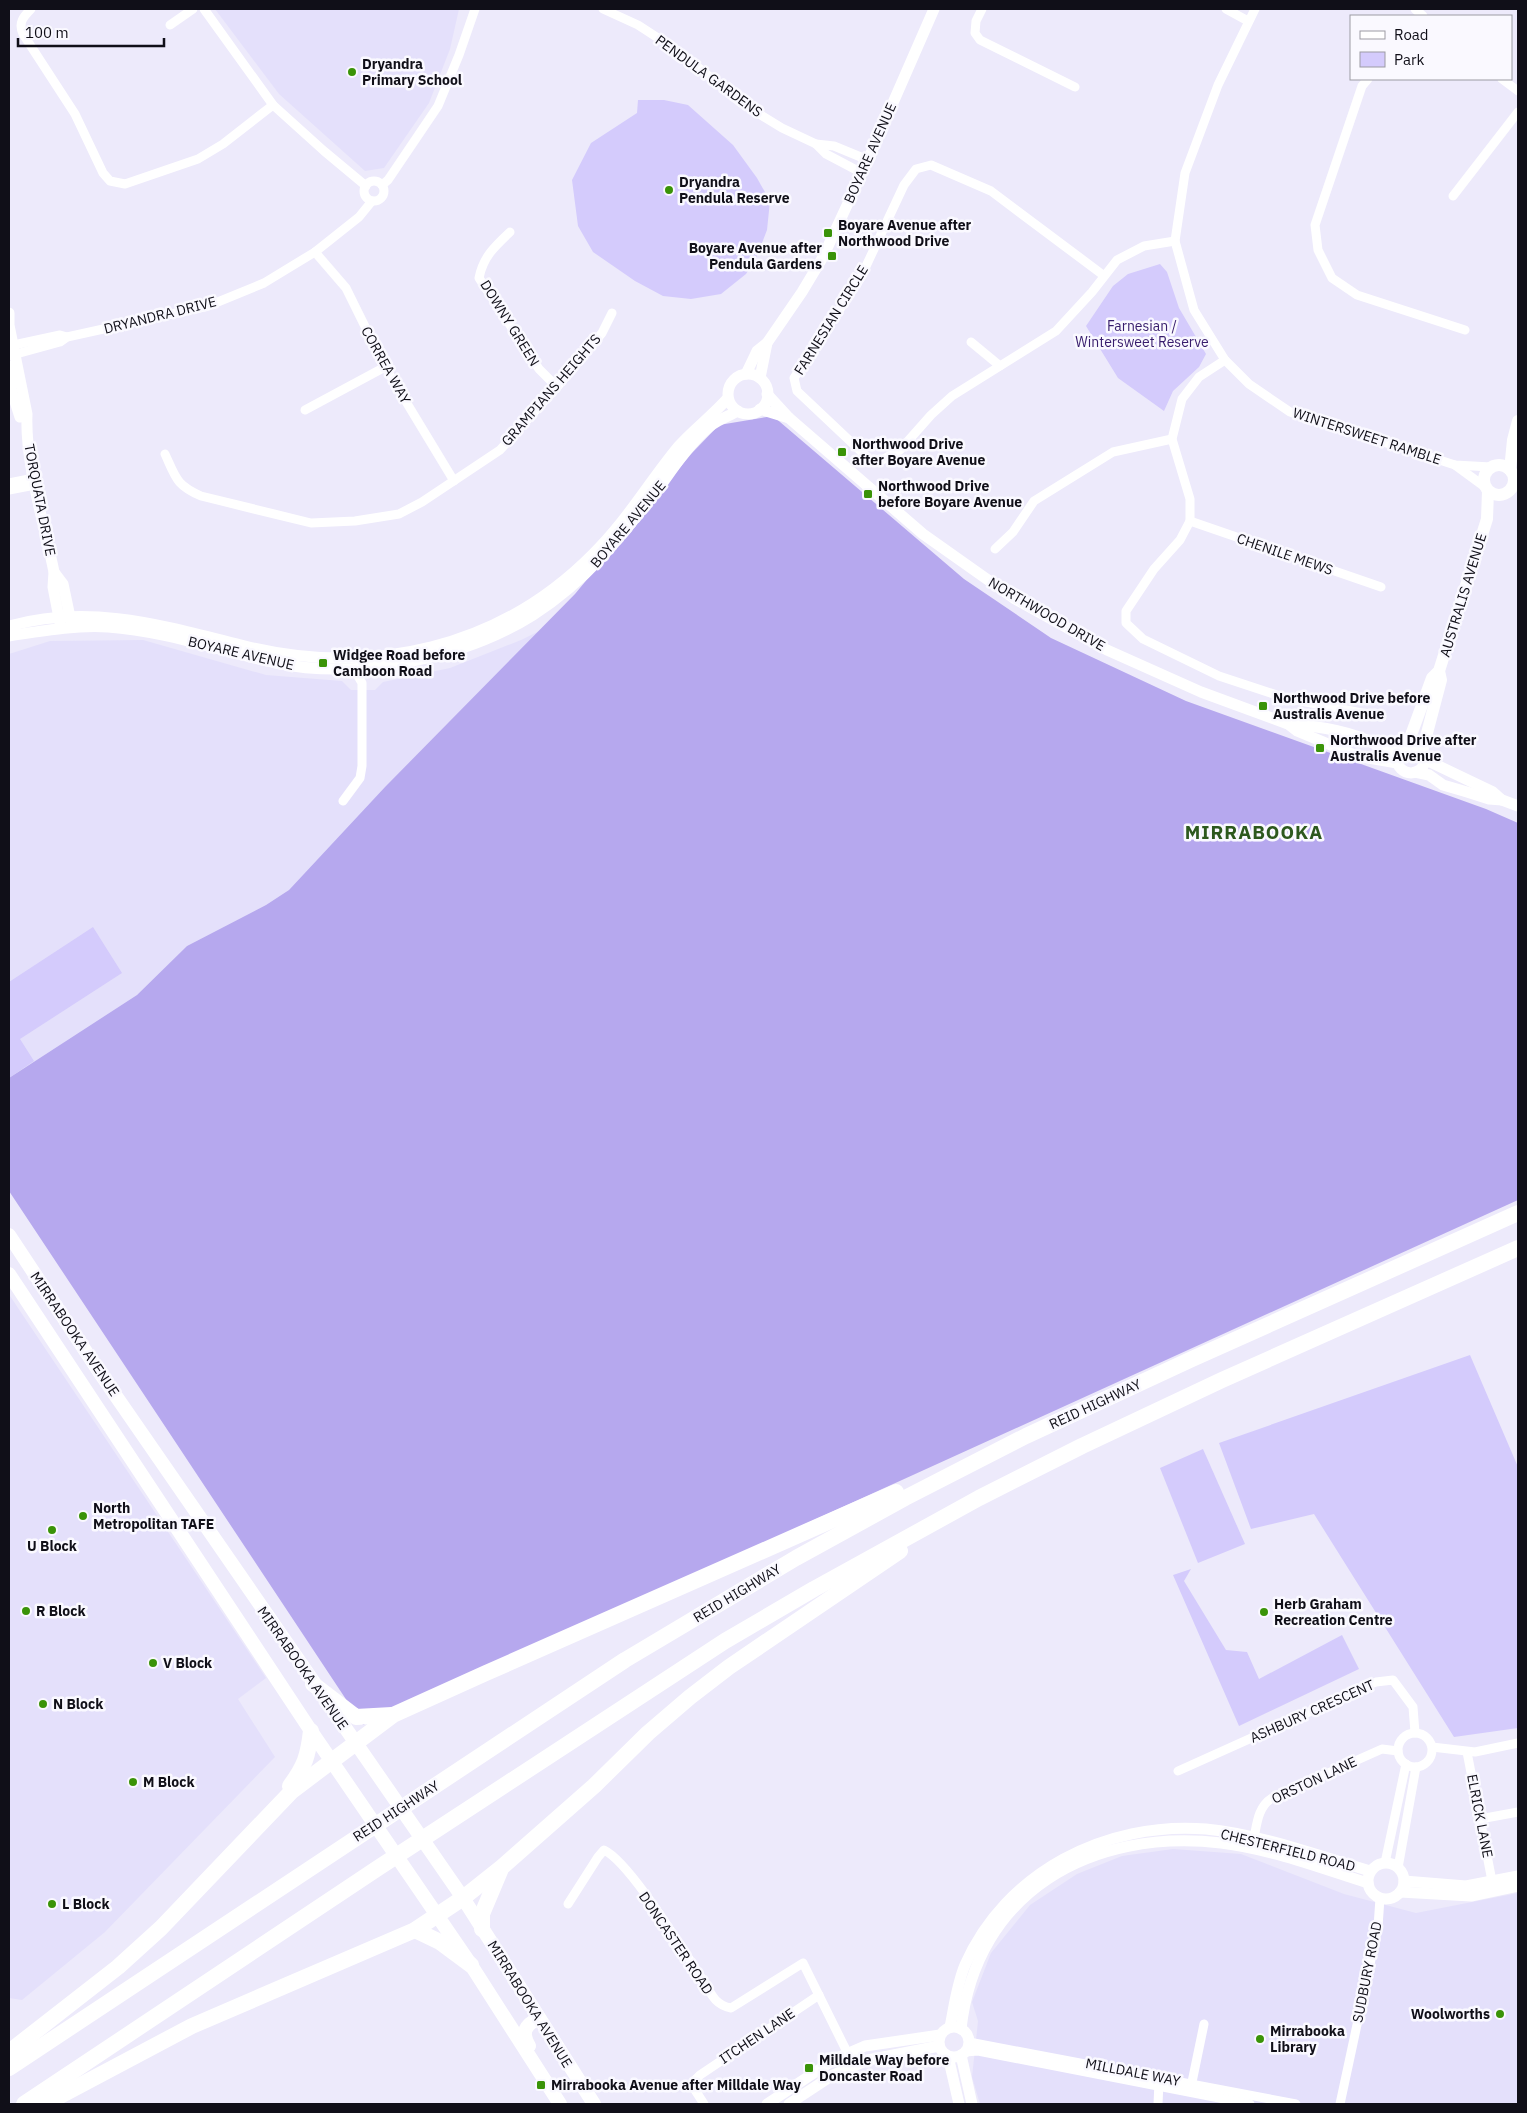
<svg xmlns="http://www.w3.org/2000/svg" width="1527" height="2113" viewBox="0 0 1527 2113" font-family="'IBM Plex Sans',sans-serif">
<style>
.built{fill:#e4e0fb}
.green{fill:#d4cbfc}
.forest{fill:#b6a8ee}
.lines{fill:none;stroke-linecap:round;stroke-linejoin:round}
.minor{stroke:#fff;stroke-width:9}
.tertiary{stroke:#fff;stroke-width:11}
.secondary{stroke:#fff;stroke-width:12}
.primary{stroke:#fff;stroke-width:14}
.motorway{stroke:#fff;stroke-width:16}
.poi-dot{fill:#3a9308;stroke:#faf9ff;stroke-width:2}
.labels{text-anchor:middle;stroke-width:5;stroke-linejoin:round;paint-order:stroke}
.poi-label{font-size:14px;font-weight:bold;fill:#100f18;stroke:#faf9ff;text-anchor:start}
.street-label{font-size:14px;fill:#100f18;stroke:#faf9ff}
.park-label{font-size:14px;fill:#371c6c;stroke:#faf9ff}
.district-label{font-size:19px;font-weight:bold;letter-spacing:1px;fill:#2d581e;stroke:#faf9ff}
</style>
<rect width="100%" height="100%" fill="#edeafb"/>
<g class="built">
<polygon points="215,9 459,9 450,49 429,103 384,168 365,171 279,94"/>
<polygon points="539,631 385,787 289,890 266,905 187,946 137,995 9,1078 9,654 50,641 143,640 266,675 342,681 351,690 375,690 383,682 450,668 521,640"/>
<polygon points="10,1296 266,1678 238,1699 275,1757 105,1932 22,2000 9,1998"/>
<polygon points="1173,1849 1241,1854 1344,1894 1416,1913 1518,1893 1518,2104 980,2104 972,2077 978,2021 972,2002 991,1953 1030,1905 1077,1874 1122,1856"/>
</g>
<g class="green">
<polygon points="638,100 664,100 688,105 733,145 757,178 770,201 767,230 757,256 746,274 721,294 691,299 663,296 635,281 593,252 578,226 572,180 591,143 637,113"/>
<polygon points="1160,264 1167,272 1179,308 1206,354 1199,367 1173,391 1164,411 1118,378 1086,326 1113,286 1128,274"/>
<polygon points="93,927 122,973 20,1039 34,1061 9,1078 9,982"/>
<polygon points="1470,1355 1518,1467 1518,1728 1454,1737 1314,1514 1251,1529 1219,1443"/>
<polygon points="1203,1449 1245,1544 1198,1563 1160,1468"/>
<polygon points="1191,1569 1184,1581 1226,1650 1247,1652 1259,1679 1342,1635 1359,1669 1239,1726 1173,1575"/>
</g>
<polygon class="forest" points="773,416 964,579 1051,638 1186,701 1486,809 1518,823 1518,1200 363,1725 9,1191 9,1078 137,995 187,946 266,905 289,890 385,787 575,594 692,453 719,425"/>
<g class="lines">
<g class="minor">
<path d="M31,9C23,17 18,23 23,34L75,114L103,173L110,181L125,184L198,159L223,144L273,105"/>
<polyline points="204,9 273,105 324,151 366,186"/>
<polyline points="603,9 638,25 681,53 741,103 782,128 816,144 834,146 868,160"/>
<polyline points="982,9 976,21 975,33 980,40 1075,87"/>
<polyline points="1226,9 1248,21"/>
<polyline points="1255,9 1218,85 1185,173 1175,241 1194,310 1225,360 1249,384 1290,412 1455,465 1491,467"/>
<polyline points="1415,9 1423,16"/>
<polyline points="170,25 193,9"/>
<polyline points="1368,79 1362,86 1315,225 1318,250 1332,278 1357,295 1465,330"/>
<polyline points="1502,79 1518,91"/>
<polyline points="816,144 826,154 862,173"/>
<circle cx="374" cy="191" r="10"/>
<polyline points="382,185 388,180 438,106 459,55 475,9"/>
<polyline points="1453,196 1518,112"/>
<path d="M510,232C495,246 483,257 479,278L539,369L557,387"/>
<polyline points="315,252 346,288 385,367 454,481"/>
<polyline points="1103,275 991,191 931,165 916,169 904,185 860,279 794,378 797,391 869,459 882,460 900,450 931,415 952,396 1056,331 1092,292 1117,260 1144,246 1175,241"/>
<polyline points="971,342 1000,366"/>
<polyline points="9,346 60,335 67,337"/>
<polyline points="9,356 60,342 67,337 208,306 264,283 315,252 359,217 372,201"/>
<polyline points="1225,360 1199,377 1182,399 1172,439 1190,499 1190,521 1180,540 1154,569 1126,611 1126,623 1143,639 1219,676 1286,698 1382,717"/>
<polyline points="305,410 385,367"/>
<path d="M165,454C176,478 176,485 201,496L311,523L355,521L399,514L422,502L500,450L557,387L602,333L612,313"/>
<polyline points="1455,465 1485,487"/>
<polyline points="9,483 34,478"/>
<polyline points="9,490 35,485"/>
<polyline points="1190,521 1381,587"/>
<polyline points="995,549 1013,532 1034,501 1113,452 1172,439"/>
<polyline points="343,801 360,778 362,766 362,683 354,669"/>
<circle cx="1415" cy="1750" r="17"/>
<polyline points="1432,1747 1475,1752 1518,1743"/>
<polyline points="1467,1752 1492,1881"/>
<polyline points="1178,1771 1376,1682 1393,1680 1413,1707 1415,1733"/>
<polyline points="1480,1819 1518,1812"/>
<path d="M1254,1838C1257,1823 1258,1807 1272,1798L1382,1749L1398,1751"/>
<polyline points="1385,1863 1406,1764"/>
<polyline points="1398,1868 1416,1767"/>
<path d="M568,1904L598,1857L604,1850C631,1863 685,1954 705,1983C712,1996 716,2005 731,2008L803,1963L848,2054"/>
<polyline points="969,2042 1296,2104"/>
<polyline points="965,2052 978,2051 1250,2104"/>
<polyline points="1191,2087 1204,2024"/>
<polyline points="704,2104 695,2090 694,2081 700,2075 819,1995"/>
<polyline points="1158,2104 1159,2082"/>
<polyline points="1340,2104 1378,1927 1380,1898"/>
</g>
<g class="tertiary">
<path d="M9,313V325L27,414C25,465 44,522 54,572L53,587L60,623"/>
<polyline points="9,366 11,374 11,389 20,417"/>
<polyline points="746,374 757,351 767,343 802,292 823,257 868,160 934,9"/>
<circle cx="748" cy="394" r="20"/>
<polyline points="760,378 767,343"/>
<polyline points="767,394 789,418 923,534 1015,599 1107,650 1201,692 1288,724 1297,731 1357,756 1397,763"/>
<polyline points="760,409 789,418"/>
<polyline points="54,572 63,584 71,622"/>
<path d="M9,626C91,603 165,626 245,646C372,677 500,648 593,554C626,522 649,482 678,447C694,429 712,416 728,398"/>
<path d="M9,636C42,631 74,625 108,627C165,631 220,651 276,663C357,680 463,659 533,615C586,581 621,537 659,488C674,467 689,444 709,427C717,420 729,416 738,411"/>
<path d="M1288,724C1311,725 1342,730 1364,739C1378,744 1383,751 1400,751"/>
<circle cx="1411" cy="759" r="14"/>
<polyline points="1424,759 1493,792 1502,800 1518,806"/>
<polyline points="1415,772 1429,775 1443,785 1467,792 1489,799 1502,800"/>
<circle cx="1386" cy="1881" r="18"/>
<polyline points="1404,1881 1466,1886 1518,1876"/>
<polyline points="1400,1892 1471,1896 1518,1886"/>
<circle cx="954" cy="2042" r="15"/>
<path d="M950,2027C954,2007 957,1984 965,1965C1006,1872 1106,1821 1206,1829C1259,1834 1319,1856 1370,1871"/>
<path d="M961,2029C976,1891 1092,1828 1221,1843C1271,1849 1320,1868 1368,1883"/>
<polyline points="961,2055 972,2104"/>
<polyline points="948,2056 959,2104"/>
<polyline points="767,2104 835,2059 865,2046 940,2035"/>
<polyline points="789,2104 833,2075 868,2060 939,2046"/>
</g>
<g class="secondary">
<circle cx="1499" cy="480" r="15"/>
<polyline points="1510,470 1513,440 1518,421"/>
<polyline points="1407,746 1432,678 1439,671 1487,519 1488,491"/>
<polyline points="1422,752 1441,680 1439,671"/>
</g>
<g class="primary">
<polyline points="9,1235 100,1373 463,1898 594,2104"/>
<polyline points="9,1274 311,1731 471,1965 560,2104"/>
<path d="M529,2046C521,2032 525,2025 539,2018"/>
</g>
<g class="motorway">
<polyline points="313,1684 356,1717 392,1715"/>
<path d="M290,1786C305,1766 308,1756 311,1731"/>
<polyline points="482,1929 482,1914 501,1869"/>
<polyline points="415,1930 440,1942 471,1965"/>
<polyline points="9,2052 118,1967 161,1928 292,1791 393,1715 486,1673 896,1492"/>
<polyline points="9,2068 625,1660 796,1558 905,1498 1026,1436 1192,1359 1518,1213"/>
<polyline points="24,2104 378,1868 725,1641 814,1589 979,1498 1082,1446 1222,1380 1518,1248"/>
<polyline points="45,2104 192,2026 415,1930 463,1898 502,1867 594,1786 648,1733 690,1697 729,1667 900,1551"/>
</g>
</g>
<g class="poi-dot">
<circle cx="352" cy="72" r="5"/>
<circle cx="669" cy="190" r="5"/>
<rect x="823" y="228" width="10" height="10" rx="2.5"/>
<rect x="827" y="251" width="10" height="10" rx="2.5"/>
<rect x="837" y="447" width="10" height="10" rx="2.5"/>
<rect x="863" y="489" width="10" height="10" rx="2.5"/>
<rect x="318" y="658" width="10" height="10" rx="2.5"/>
<rect x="1258" y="701" width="10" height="10" rx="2.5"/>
<rect x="1315" y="743" width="10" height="10" rx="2.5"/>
<circle cx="83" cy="1516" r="5"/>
<circle cx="52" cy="1530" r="5"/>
<circle cx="26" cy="1611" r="5"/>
<circle cx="1264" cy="1612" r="5"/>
<circle cx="153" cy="1663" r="5"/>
<circle cx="43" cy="1704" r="5"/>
<circle cx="133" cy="1782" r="5"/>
<circle cx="52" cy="1904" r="5"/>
<circle cx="1500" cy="2014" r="5"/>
<circle cx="1260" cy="2039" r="5"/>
<rect x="804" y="2063" width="10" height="10" rx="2.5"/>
<rect x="536" y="2080" width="10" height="10" rx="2.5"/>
</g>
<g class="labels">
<g class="poi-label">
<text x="362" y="69">Dryandra<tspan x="362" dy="16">Primary School</tspan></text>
<text x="679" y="187">Dryandra<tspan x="679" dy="16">Pendula Reserve</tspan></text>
<text x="838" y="230">Boyare Avenue after<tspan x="838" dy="16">Northwood Drive</tspan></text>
<text x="822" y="253" text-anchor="end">Boyare Avenue after<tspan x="822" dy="16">Pendula Gardens</tspan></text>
<text x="852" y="449">Northwood Drive<tspan x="852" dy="16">after Boyare Avenue</tspan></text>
<text x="878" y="491">Northwood Drive<tspan x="878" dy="16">before Boyare Avenue</tspan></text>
<text x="333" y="660">Widgee Road before<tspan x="333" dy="16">Camboon Road</tspan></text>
<text x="1273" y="703">Northwood Drive before<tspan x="1273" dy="16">Australis Avenue</tspan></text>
<text x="1330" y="745">Northwood Drive after<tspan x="1330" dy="16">Australis Avenue</tspan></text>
<text x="93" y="1513">North<tspan x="93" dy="16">Metropolitan TAFE</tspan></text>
<text x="52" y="1551" text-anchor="middle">U Block</text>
<text x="1274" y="1609">Herb Graham<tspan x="1274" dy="16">Recreation Centre</tspan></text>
<text x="36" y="1616">R Block</text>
<text x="163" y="1668">V Block</text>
<text x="53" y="1709">N Block</text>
<text x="143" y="1787">M Block</text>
<text x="62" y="1909">L Block</text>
<text x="1490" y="2019" text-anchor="end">Woolworths</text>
<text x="1270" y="2036">Mirrabooka<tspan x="1270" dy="16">Library</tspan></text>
<text x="819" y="2065">Milldale Way before<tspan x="819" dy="16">Doncaster Road</tspan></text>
<text x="551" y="2090">Mirrabooka Avenue after Milldale Way</text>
</g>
<g class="street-label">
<text transform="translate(709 76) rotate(36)" y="5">PENDULA GARDENS</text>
<text transform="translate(870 153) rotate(-66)" y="5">BOYARE AVENUE</text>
<text transform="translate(160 315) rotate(-14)" y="5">DRYANDRA DRIVE</text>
<text transform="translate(831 320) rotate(-58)" y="5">FARNESIAN CIRCLE</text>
<text transform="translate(510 323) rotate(58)" y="5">DOWNY GREEN</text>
<text transform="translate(386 365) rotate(61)" y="5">CORREA WAY</text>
<text transform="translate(551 390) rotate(-49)" y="5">GRAMPIANS HEIGHTS</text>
<text transform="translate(1367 436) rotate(18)" y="5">WINTERSWEET RAMBLE</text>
<text transform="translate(40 500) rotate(79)" y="5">TORQUATA DRIVE</text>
<text transform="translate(628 524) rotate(-50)" y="5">BOYARE AVENUE</text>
<text transform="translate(1285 554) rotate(19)" y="5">CHENILE MEWS</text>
<text transform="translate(1463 595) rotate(-73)" y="5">AUSTRALIS AVENUE</text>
<text transform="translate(1047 614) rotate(30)" y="5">NORTHWOOD DRIVE</text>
<text transform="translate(241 653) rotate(13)" y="5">BOYARE AVENUE</text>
<text transform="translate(75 1334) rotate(56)" y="5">MIRRABOOKA AVENUE</text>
<text transform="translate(1095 1404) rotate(-25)" y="5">REID HIGHWAY</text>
<text transform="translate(737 1593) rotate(-31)" y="5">REID HIGHWAY</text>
<text transform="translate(303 1668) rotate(55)" y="5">MIRRABOOKA AVENUE</text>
<text transform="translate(1312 1711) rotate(-24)" y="5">ASHBURY CRESCENT</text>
<text transform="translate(1314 1780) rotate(-25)" y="5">ORSTON LANE</text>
<text transform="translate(396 1811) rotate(-33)" y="5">REID HIGHWAY</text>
<text transform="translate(1480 1816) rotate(79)" y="5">ELRICK LANE</text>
<text transform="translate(1288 1850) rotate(14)" y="5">CHESTERFIELD ROAD</text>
<text transform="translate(676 1943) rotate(56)" y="5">DONCASTER ROAD</text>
<text transform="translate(1367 1972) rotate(-79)" y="5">SUDBURY ROAD</text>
<text transform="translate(530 2004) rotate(58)" y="5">MIRRABOOKA AVENUE</text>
<text transform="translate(757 2036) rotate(-34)" y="5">ITCHEN LANE</text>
<text transform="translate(1133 2072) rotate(11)" y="5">MILLDALE WAY</text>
</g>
<g class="park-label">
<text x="1142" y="331">Farnesian /<tspan x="1142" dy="16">Wintersweet Reserve</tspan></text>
</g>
<g class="district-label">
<text x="1254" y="839">MIRRABOOKA</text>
</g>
</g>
<rect width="1527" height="2113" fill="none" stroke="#100f18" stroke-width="20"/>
<rect x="1350" y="15" width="162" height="65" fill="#faf9ff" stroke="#9c9ba3"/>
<rect x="1360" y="31" width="25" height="8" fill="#ffffff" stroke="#9c9ba3"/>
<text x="1394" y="40" font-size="15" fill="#100f18">Road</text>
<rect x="1360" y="52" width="25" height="15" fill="#d4cbfc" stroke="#9c9ba3"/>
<text x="1394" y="65" font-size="15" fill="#100f18">Park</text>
<path d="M18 38v8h146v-8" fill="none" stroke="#100f18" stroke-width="2.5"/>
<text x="25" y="38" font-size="15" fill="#100f18" stroke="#faf9ff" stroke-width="4" paint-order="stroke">100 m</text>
</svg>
